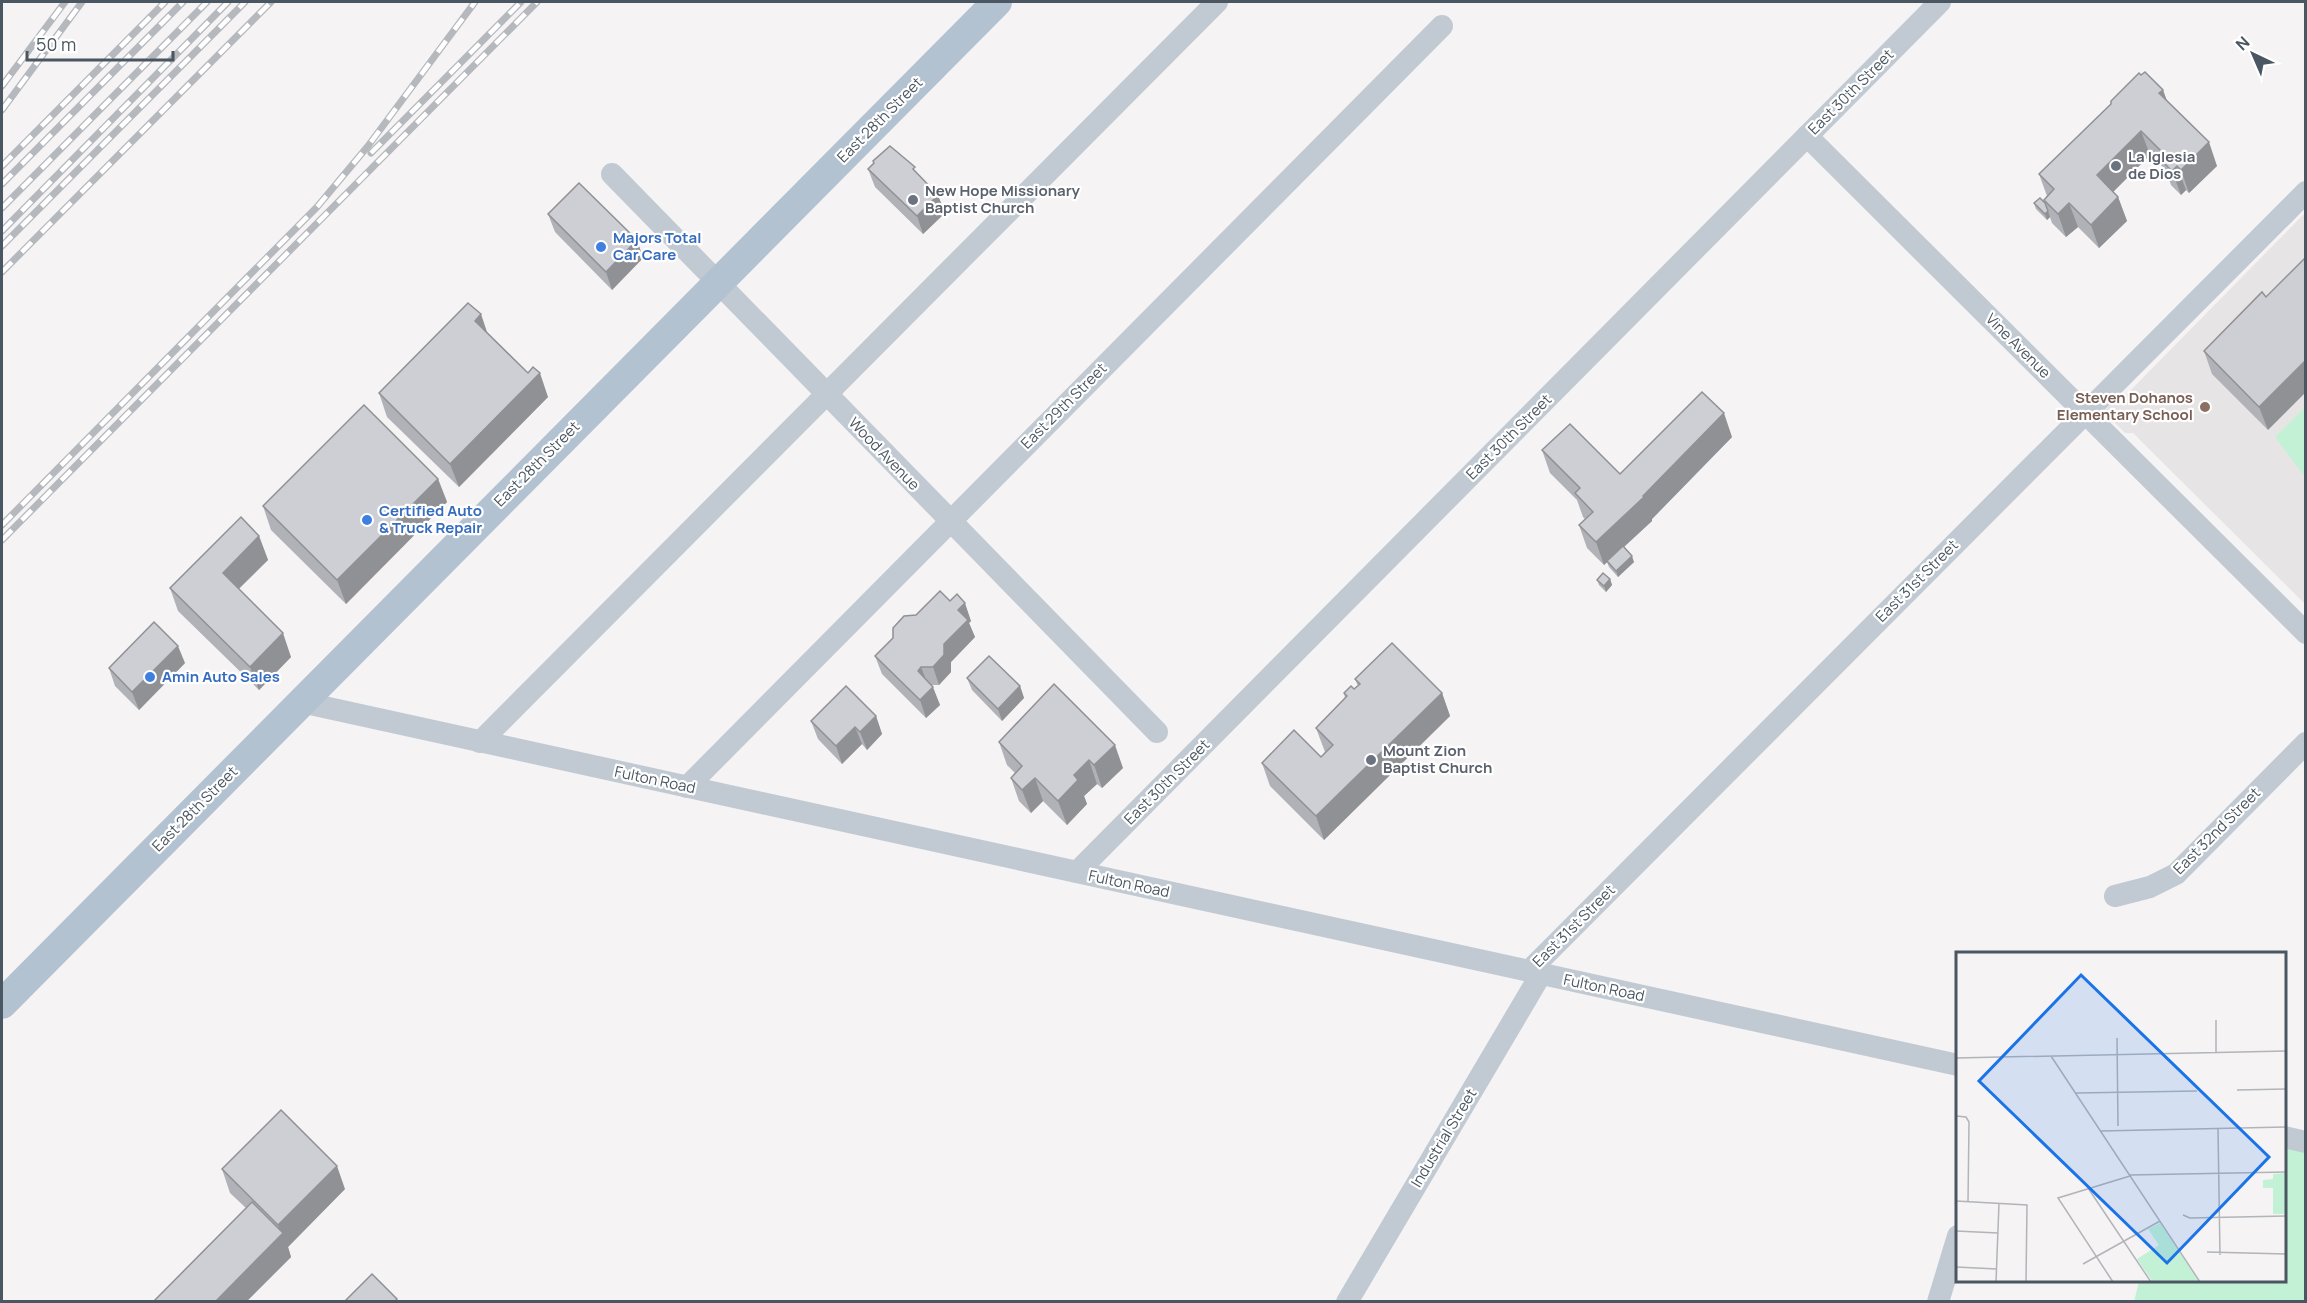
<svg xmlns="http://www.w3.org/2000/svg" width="2307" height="1303" viewBox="0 0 2307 1303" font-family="Manrope,sans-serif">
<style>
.education{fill:#e6e4e5}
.green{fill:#c3f1d5}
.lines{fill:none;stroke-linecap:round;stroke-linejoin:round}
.minor{stroke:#c1cad2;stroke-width:22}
.major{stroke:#b3c2d1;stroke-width:30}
.rail-casing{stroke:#b5b8bd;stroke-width:7}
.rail{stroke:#fff;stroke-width:4.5;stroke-dasharray:14;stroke-linecap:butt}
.wall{fill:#b0b2b7}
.shaded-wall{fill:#909195}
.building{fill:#cdcfd5;stroke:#909195;stroke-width:1.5}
.worship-dot{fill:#6b7280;stroke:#fff;stroke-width:2}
.shop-dot{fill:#3f7fe0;stroke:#fff;stroke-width:2}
.education-dot{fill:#8d6e63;stroke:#fff;stroke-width:2}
.labels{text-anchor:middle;stroke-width:4.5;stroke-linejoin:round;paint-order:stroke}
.street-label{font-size:15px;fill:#4a5661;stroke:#fff}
.worship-label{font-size:15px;font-weight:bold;fill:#5b616d;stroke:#fff;text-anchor:start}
.shop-label{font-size:15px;font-weight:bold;fill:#366cbe;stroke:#fff;text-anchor:start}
.education-label{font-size:15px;font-weight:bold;fill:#785e54;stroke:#fff;text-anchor:end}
.inset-road{fill:none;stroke:#b1b4b9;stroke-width:1.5}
.view{fill:#1a73e8;fill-opacity:0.15;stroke:#1a73e8;stroke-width:3}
.inset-edge{fill:none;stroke:#4a5661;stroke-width:3}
</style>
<rect width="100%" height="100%" fill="#f5f3f3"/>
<polygon class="education" points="2305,213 2305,604 2133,433 2125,433 2105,413 2104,409 2115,396 2125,396"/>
<g class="green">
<polygon points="2305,407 2305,477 2275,437"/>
<polygon points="2285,1146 2305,1151 2305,1301 2134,1302 2139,1281 2284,1280"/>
</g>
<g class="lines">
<g class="minor">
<polyline points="1807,136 2306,633"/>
<polyline points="612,174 1157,732"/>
<polyline points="301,702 1958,1065"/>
<polyline points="480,742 1217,2"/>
<polyline points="687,787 1442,26"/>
<polyline points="1077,872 1940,2"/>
<polyline points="2115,896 2150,887 2176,874 2306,743"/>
<polyline points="1529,971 2306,192"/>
<polyline points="2284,1137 2306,1142"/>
<polyline points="1347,1302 1541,974"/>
<polyline points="1938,1302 1958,1236"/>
</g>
<polyline class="major" points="2,1004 997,2"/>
<g class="rail-casing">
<g id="rail">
<polyline points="2,86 65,2"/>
<polyline points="2,110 82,2"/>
<polyline points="371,153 521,2"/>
<polyline points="2,166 165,2"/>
<polyline points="2,184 183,2"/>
<polyline points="2,208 207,2"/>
<polyline points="2,231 228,2"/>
<polyline points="2,246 245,2"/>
<polyline points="2,272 271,2"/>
<polyline points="2,525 317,207 368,146 475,2"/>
<polyline points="2,540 537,2"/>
</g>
</g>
<use href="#rail" class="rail"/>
</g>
<g class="wall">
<polygon points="2141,75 2163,90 2167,101 2217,166 2189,193 2186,190 2181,195 2171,185 2166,170 2150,155 2113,192 2118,197 2127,221 2099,248 2078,227 2066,237 2052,223 2050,217 2047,220 2036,209 2034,203 2045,203 2044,200 2047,196 2039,174"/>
<polygon points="873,161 918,174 945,213 923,234 875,187 868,169 874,163"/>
<polygon points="548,214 637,240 643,258 612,290 555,232"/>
<polygon points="2262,292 2268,430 2212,374 2204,351"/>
<polygon points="488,333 548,397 459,487 387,417 379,393"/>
<polygon points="1732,437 1652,519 1652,521 1624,547 1634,562 1618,577 1609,567 1607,562 1604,565 1587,548 1579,525 1585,519 1583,517 1577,500 1550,473 1542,450 1620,474"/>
<polygon points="438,479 447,502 346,604 271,530 263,506"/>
<polygon points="259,536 268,560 239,589 291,657 259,690 178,611 170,588"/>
<polygon points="1610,579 1612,585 1606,592 1599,585 1597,580"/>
<polygon points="950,601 971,621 969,623 975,637 951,662 951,672 939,685 931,685 940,705 926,718 882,674 875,656 916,615"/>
<polygon points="185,663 139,710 115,686 109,668"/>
<polygon points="967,678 1020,686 1024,698 1002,721 972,690"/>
<polygon points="1355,679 1442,693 1450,716 1324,840 1270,786 1262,763 1321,757 1325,752 1316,728 1345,698 1344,693 1354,689 1358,686"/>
<polygon points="876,716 882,734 867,750 862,744 842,764 818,739 811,721"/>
<polygon points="999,742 1123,768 1102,788 1097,784 1084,796 1087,804 1067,825 1043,801 1031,813 1019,801 1011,778 1015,773 1007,765"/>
<polygon points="222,1169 345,1189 288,1247 291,1257 246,1302 153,1302 246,1208 230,1193"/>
</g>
<g class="shaded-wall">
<polygon points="2163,90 2171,113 2159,93"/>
<polygon points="2141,131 2150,155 2106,199 2097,175"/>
<polygon points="2209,142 2217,166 2189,193 2181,170"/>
<polygon points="2177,166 2186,190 2181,195 2172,171"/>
<polygon points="938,195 945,213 923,234 917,216"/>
<polygon points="2118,197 2127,221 2099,248 2091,225"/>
<polygon points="2069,203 2078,227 2066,237 2058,214"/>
<polygon points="2048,211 2050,217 2047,220 2045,214"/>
<polygon points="637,240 643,258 612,290 606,272"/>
<polygon points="481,314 489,338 475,321"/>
<polygon points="2306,360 2306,392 2268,430 2259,407"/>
<polygon points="540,373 548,397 459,487 450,464"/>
<polygon points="1724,413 1732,437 1652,519 1652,521 1604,565 1596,542 1643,496"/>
<polygon points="438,479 447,502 346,604 337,580"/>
<polygon points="259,536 268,560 231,596 223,573"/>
<polygon points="1632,556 1634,562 1618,577 1616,571"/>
<polygon points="1610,579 1612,585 1606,592 1604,586"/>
<polygon points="965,603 971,621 969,623 975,637 951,662 951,672 939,685 933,667 944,644 958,610"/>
<polygon points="283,633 291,657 259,690 250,667"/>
<polygon points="178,646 185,663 139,710 132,692"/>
<polygon points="921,667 928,685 918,671"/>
<polygon points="1020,686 1024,698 1002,721 998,709"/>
<polygon points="933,687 940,705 926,718 920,700"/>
<polygon points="1442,693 1450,716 1324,840 1316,816"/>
<polygon points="876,716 882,734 867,750 860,732"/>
<polygon points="855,727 862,744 842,764 836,746"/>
<polygon points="1115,745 1123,768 1102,788 1094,765"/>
<polygon points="1089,760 1097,784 1084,796 1087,804 1067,825 1058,801 1074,775"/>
<polygon points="1035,778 1043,801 1031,813 1022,790"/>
<polygon points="337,1166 345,1189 288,1247 291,1257 246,1302 215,1302 281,1235 278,1225"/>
</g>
<g class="building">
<polygon points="2145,72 2163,90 2159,93 2209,142 2181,170 2177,166 2172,171 2162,161 2167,157 2141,131 2097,175 2118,197 2091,225 2069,203 2058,214 2044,200 2054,189 2039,174 2111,104 2111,101 2139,73 2141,75"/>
<polygon points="890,146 915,167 913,169 938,195 917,216 868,169 874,163 873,161"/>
<polygon points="579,183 637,240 606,272 548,214"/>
<polygon points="2040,198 2045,203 2048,211 2045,214 2034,203"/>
<polygon points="2306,257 2306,360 2259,407 2204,351 2262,292 2266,297"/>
<polygon points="468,303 481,314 475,321 528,373 533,367 540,373 450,464 379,393"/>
<polygon points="1702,392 1724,413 1643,496 1644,497 1596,542 1579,525 1593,512 1575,493 1580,488 1542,450 1570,424 1620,474"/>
<polygon points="364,405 438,479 337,580 263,506"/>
<polygon points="241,517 259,536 223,573 283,633 250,667 170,588"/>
<polygon points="1623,546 1632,556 1616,571 1607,561"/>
<polygon points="1603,573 1610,579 1604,586 1597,580"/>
<polygon points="940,591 950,601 957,594 965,603 958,610 968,620 944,644 944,655 933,667 921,667 918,671 933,687 920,700 875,656 893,638 893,628 904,616 916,615"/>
<polygon points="154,622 178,646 132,692 109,668"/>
<polygon points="1392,643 1442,693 1316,816 1262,763 1294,730 1321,757 1333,745 1316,728 1347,696 1344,693 1351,686 1354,689 1360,684 1355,679"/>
<polygon points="989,656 1020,686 998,709 967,678"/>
<polygon points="1054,684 1115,745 1094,765 1089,760 1074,775 1078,780 1058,801 1035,778 1022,790 1011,778 1022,766 999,742"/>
<polygon points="846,686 876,716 860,732 855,727 836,746 811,721"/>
<polygon points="281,1110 337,1166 278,1225 222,1169"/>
<polygon points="252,1202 283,1233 215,1302 153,1302"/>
<polygon points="372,1274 397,1299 394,1302 344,1302"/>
</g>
<g class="worship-dot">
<circle cx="2116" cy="166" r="6"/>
<circle cx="913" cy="200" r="6"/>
<circle cx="1371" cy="760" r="6"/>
</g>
<g class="shop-dot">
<circle cx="601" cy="247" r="6"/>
<circle cx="367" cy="520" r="6"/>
<circle cx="150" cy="677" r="6"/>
</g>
<circle class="education-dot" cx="2205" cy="407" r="6"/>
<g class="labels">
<g class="street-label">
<text transform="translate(1851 92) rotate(-45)" y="5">East 30th Street</text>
<text transform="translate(880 120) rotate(-45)" y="5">East 28th Street</text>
<text transform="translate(2018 346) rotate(45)" y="5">Vine Avenue</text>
<text transform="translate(1064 406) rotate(-45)" y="5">East 29th Street</text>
<text transform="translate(1509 437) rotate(-45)" y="5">East 30th Street</text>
<text transform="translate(884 454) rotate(46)" y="5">Wood Avenue</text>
<text transform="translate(537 464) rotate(-45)" y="5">East 28th Street</text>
<text transform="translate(1917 581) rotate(-45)" y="5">East 31st Street</text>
<text transform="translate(655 780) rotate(12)" y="5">Fulton Road</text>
<text transform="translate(1167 782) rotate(-45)" y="5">East 30th Street</text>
<text transform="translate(195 809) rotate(-45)" y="5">East 28th Street</text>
<text transform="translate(2217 831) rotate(-45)" y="5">East 32nd Street</text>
<text transform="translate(1129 884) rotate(12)" y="5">Fulton Road</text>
<text transform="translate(1574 926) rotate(-45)" y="5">East 31st Street</text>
<text transform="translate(1604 988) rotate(12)" y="5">Fulton Road</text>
<text transform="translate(1444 1138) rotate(-59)" y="5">Industrial Street</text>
</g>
<g class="worship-label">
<text x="2128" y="162">La Iglesia<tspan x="2128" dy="17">de Dios</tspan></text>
<text x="925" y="196">New Hope Missionary<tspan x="925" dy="17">Baptist Church</tspan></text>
<text x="1383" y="756">Mount Zion<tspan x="1383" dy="17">Baptist Church</tspan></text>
</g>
<g class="shop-label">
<text x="613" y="243">Majors Total<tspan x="613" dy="17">Car Care</tspan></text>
<text x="379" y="516">Certified Auto<tspan x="379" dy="17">&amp; Truck Repair</tspan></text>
<text x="162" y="682">Amin Auto Sales</text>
</g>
<g class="education-label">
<text x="2193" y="403">Steven Dohanos<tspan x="2193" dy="17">Elementary School</tspan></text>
</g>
</g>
<g transform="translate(1956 952)">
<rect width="330" height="330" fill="#f5f3f3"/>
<path d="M330,221V262H317V236H307V228L317,227V222ZM204,271L243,330H197L181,307L203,293L192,277Z" fill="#c3f1d5"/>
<path class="inset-road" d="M260,68V101M161,86L162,174M95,104L244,330M0,106L330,99M281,138L330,137M120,141L241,139M0,164L10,165L13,170L12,250M262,177L264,303M145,179L330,175M174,223L330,220M132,236L195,330M0,249L71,253L70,330M227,263L234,266L330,264M0,279L42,281M251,300L330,302M127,312L204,269M0,315L41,317M40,330L43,251M157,330L102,246L174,224"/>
<path class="view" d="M125,23L313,205L211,311L23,129Z"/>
<rect width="330" height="330" class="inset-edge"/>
</g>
<rect width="2307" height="1303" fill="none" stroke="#4a5661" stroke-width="6"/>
<g transform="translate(2253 54) rotate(316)" stroke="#ffffff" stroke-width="4.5" paint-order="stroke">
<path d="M0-4.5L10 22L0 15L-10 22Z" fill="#4a5661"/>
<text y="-9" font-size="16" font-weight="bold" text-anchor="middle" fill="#4a5661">N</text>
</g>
<path d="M27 51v9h146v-9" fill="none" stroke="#4a5661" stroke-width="3"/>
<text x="36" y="51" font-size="18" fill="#4a5661" stroke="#ffffff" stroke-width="4.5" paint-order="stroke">50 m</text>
</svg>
